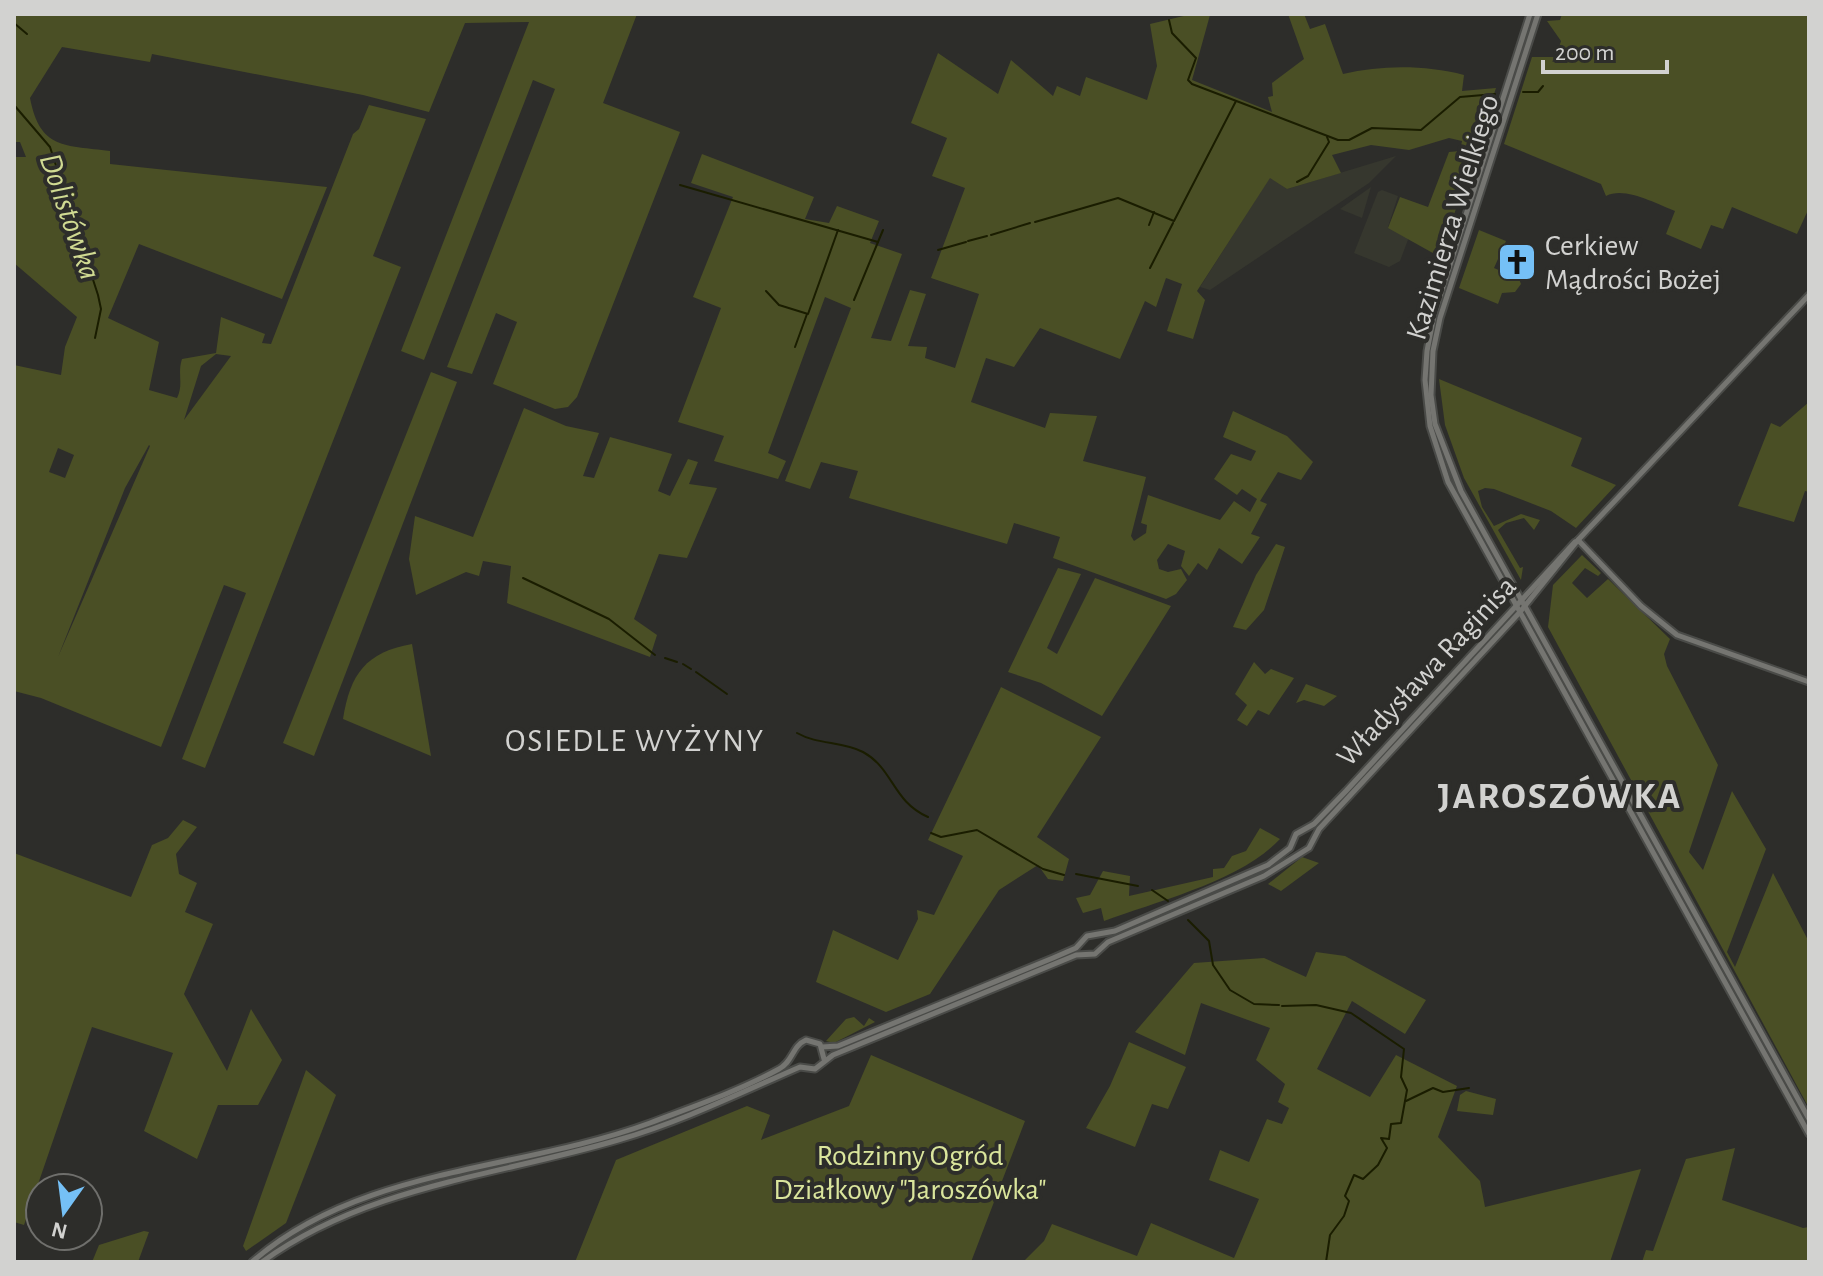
<svg xmlns="http://www.w3.org/2000/svg" width="1823" height="1276" viewBox="0 0 1823 1276" font-family="'Alegreya Sans',sans-serif">
<style>
.built{fill:#36372e}
.green{fill:#4a4f25;fill-rule:evenodd}
.lines{fill:none;stroke-linecap:round;stroke-linejoin:round}
.stream{stroke:#1a1d00;stroke-width:2}
.secondary-casing{stroke:#4a4b48;stroke-width:9}
.secondary{stroke:#757571;stroke-width:5}
.labels{text-anchor:middle;stroke-width:8;stroke-linejoin:round;paint-order:stroke}
.street-label{font-size:30px;fill:#d2d2d0;stroke:#2d2d2a}
.poi-label{font-size:30px;fill:#d2d2d0;stroke:#2d2d2a;text-anchor:start}
.park-label{font-size:30px;fill:#dae59c;stroke:#2d2d2a}
.water-label{font-size:32px;font-style:italic;fill:#d0da92;stroke:#2d2d2a}
.neighbourhood-label{font-size:32px;letter-spacing:2px;fill:#d2d2d0;stroke:#2d2d2a}
.district-label{font-size:38px;font-weight:bold;letter-spacing:2px;fill:#d2d2d0;stroke:#2d2d2a}
</style>
<rect width="100%" height="100%" fill="#2d2d2a"/>
<g class="built">
<polygon points="1396,156 1369,183 1210,290 1200,287 1270,177 1287,189"/>
<polygon points="1371,187 1362,218 1340,209"/>
<polygon points="1382,190 1398,196 1388,227 1409,237 1400,261 1389,267 1354,253 1378,192"/>
</g>
<g class="green">
<path d="M14,14H637L603,103L680,132L577,397L568,407L555,409L493,384L517,322L496,313L472,374L447,367L555,89L533,80L424,360L401,351L529,22L465,23L429,112L363,95L152,54L150,62L62,47L30,98C40,150 65,145 110,151V164L327,187L282,299L139,244L108,318L159,342L149,390L177,398C184,384 177,374 182,359L216,353L221,317L265,334L262,343L271,344L353,134L359,129L369,105L426,119L373,256L401,267L205,768L182,759L246,593L224,585L161,747L41,698L14,691V365L61,375L65,347L77,317L14,263V157H26L20,142H14ZM216,354L231,356L184,420L201,366ZM149,445L150,446L58,657L125,488ZM58,448L74,455L65,478L49,472Z"/>
<path d="M1192,14L1210,15L1192,80L1272,112L1268,97L1273,96L1272,83L1304,59L1288,14H1304L1310,29L1325,24L1343,74C1382,65 1425,65 1464,75L1462,91L1496,88L1440,257L1388,228L1400,197L1428,207L1449,152L1460,151L1462,141L1449,138L1409,150L1371,145L1332,155L1341,173L1287,189L1270,178L1197,291L1205,300L1193,339L1167,331L1182,284L1166,278L1156,307L1145,301L1120,359L1040,328L1014,367L986,358L971,402L1045,428L1050,413L1097,416L1083,461L1146,477L1131,536L1134,541L1146,533L1147,525L1141,523L1148,495L1220,520L1234,501L1250,512L1257,499L1242,489L1237,495L1214,479L1231,454L1251,461L1256,451L1223,437L1233,411L1287,436L1313,462L1301,480L1278,472L1260,501L1267,504L1251,534L1260,537L1242,564L1219,548L1207,570L1198,563L1189,576L1181,566L1185,551L1168,544L1157,560L1159,569L1168,572L1181,569L1187,580L1176,594L1166,599L1053,558L1060,537L1014,523L1007,544L849,498L858,471L821,462L810,489L785,481L851,308L825,297L768,453L786,461L778,479L714,461L724,436L678,422L721,308L693,297L733,197L691,183L702,154L814,197L805,219L829,223L837,206L879,221L870,243L902,254L871,338L891,341L910,290L926,294L908,346L927,347L925,358L955,368L979,294L931,278L965,188L932,176L947,138L911,123L938,53L998,94L1011,60L1053,96L1057,86L1080,96L1086,77L1147,100L1157,66L1150,24Z"/>
<path d="M1562,14H1809V208L1797,234L1732,207L1723,229L1711,225L1701,249L1666,234L1675,211C1656,204 1625,186 1606,196L1601,184L1504,144L1532,57H1556L1561,41L1547,21L1560,20Z"/>
<polygon points="1479,230 1506,241 1494,268 1519,279 1521,284 1515,292 1502,293 1498,304 1459,288"/>
<polygon points="431,372 457,382 314,756 283,743"/>
<polygon points="1439,379 1582,438 1571,466 1616,485 1576,528 1551,511 1494,489 1485,488 1478,491 1482,507 1494,526 1521,514 1540,520 1534,530 1524,518 1506,523 1498,530 1520,568 1523,567 1521,580 1464,478 1445,425"/>
<polygon points="1809,402 1809,492 1805,491 1794,522 1738,506 1771,423 1780,427"/>
<polygon points="524,408 566,426 599,433 583,476 594,478 610,437 672,454 658,491 670,496 688,459 698,462 689,484 717,488 687,558 659,554 634,619 657,635 650,657 507,603 511,566 483,561 479,576 466,572 416,595 409,559 415,516 473,537"/>
<polygon points="1276,544 1285,547 1264,610 1246,630 1233,627 1256,575"/>
<polygon points="1582,555 1601,573 1598,576 1585,568 1572,583 1587,598 1608,579 1670,639 1664,654 1667,666 1718,765 1689,852 1703,870 1732,791 1766,849 1727,952 1735,967 1773,873 1809,942 1809,1108 1548,627 1553,585"/>
<polygon points="1058,568 1081,574 1047,648 1057,654 1095,578 1171,606 1102,716 1041,683 1008,672"/>
<path d="M412,644L431,756L343,719C350,674 366,652 412,644Z"/>
<polygon points="1254,662 1265,674 1271,669 1294,678 1269,715 1258,710 1247,726 1237,720 1247,705 1235,694"/>
<polygon points="1306,684 1337,696 1324,706 1304,700 1296,703"/>
<polygon points="1001,687 1101,737 1037,837 1069,859 1063,881 1048,879 1038,865 999,890 930,994 886,1012 816,982 833,930 898,960 918,919 917,910 934,915 963,856 928,840"/>
<polygon points="183,820 197,827 176,854 179,874 197,883 185,912 213,924 184,994 227,1071 251,1009 282,1060 258,1105 218,1105 197,1159 144,1131 173,1053 92,1027 24,1225 14,1222 14,853 131,897 152,845 168,838"/>
<path d="M1260,828L1280,839C1241,881 1158,901 1104,921L1101,908L1083,913L1076,898L1090,895L1103,871L1130,876L1129,896L1213,877V869L1224,868L1232,856L1246,851Z"/>
<polygon points="1302,857 1319,863 1281,891 1268,884"/>
<polygon points="1316,952 1345,956 1426,1000 1405,1034 1352,1001 1317,1069 1370,1097 1396,1055 1457,1086 1438,1137 1480,1181 1485,1207 1641,1169 1610,1262 1023,1262 1044,1241 1052,1224 1137,1256 1151,1223 1234,1258 1259,1199 1209,1180 1220,1150 1249,1162 1267,1119 1282,1124 1289,1108 1278,1102 1285,1084 1256,1060 1270,1028 1201,1003 1185,1055 1135,1032 1194,963 1264,958 1306,977"/>
<polygon points="854,1017 864,1026 869,1018 875,1022 834,1043 826,1041 846,1019"/>
<polygon points="1129,1042 1186,1067 1168,1109 1152,1104 1135,1147 1086,1128 1110,1086"/>
<polygon points="871,1055 1025,1121 971,1262 575,1262 616,1160 747,1106 770,1115 761,1140 849,1106"/>
<polygon points="306,1070 336,1095 286,1223 246,1251 243,1246"/>
<polygon points="1466,1091 1496,1099 1493,1115 1457,1111 1460,1095"/>
<polygon points="1735,1148 1722,1200 1803,1228 1809,1227 1809,1262 1642,1262 1646,1250 1653,1251 1686,1159"/>
<polygon points="144,1231 149,1232 138,1262 92,1262 99,1245"/>
</g>
<g class="lines">
<g class="stream">
<polyline points="1169,20 1172,33 1196,58 1188,80 1192,84 1338,140 1349,140 1372,128 1421,130 1460,97 1495,94"/>
<polyline points="14,23 27,34"/>
<polyline points="1523,92 1538,92 1543,86"/>
<polyline points="14,105 50,147 98,295 101,309 95,338"/>
<polyline points="1297,182 1308,176 1329,142 1327,137"/>
<polyline points="680,185 878,242 883,230"/>
<polyline points="1035,222 1118,198 1174,221 1236,101"/>
<polyline points="1149,225 1154,212"/>
<polyline points="991,235 1030,223"/>
<polyline points="968,241 987,236"/>
<polyline points="938,250 966,242"/>
<polyline points="1150,268 1173,223"/>
<polyline points="766,291 779,305 808,314 838,230"/>
<polyline points="854,300 878,242"/>
<polyline points="795,347 807,314"/>
<polyline points="523,578 609,619 655,655"/>
<polyline points="665,658 677,662"/>
<polyline points="683,664 691,669"/>
<polyline points="696,672 727,694"/>
<path d="M797,733C818,745 842,741 863,752C894,769 892,801 928,817"/>
<polyline points="931,833 941,837 977,830 1043,869 1064,875"/>
<polyline points="1076,874 1138,886"/>
<polyline points="1152,890 1168,901"/>
<polyline points="1188,920 1209,941 1213,965 1230,990 1254,1004 1279,1005"/>
<polyline points="1282,1006 1316,1005 1351,1013 1404,1049 1401,1077 1407,1090 1401,1123 1391,1124 1389,1139 1381,1138 1387,1148 1378,1165 1363,1179 1354,1175 1345,1196 1349,1201 1344,1216 1330,1235 1326,1262"/>
<polyline points="1406,1101 1433,1088 1443,1092 1469,1088"/>
</g>
<g class="secondary-casing">
<g id="secondary">
<polyline points="1530,14 1434,315 1427,351 1425,380 1430,426 1448,482 1809,1134"/>
<polyline points="1538,14 1440,318 1433,351 1431,395 1435,424 1461,491 1809,1119"/>
<polyline points="1578,540 1641,606 1677,635 1809,682"/>
<polyline points="822,1047 838,1046 1053,958 1076,948 1087,936 1115,931 1268,865 1290,848 1296,834 1314,824 1346,791 1575,542"/>
<path d="M252,1262C360,1167 520,1171 650,1123C692,1107 739,1091 779,1069C793,1062 792,1046 806,1040L820,1044L824,1059"/>
<path d="M262,1262C367,1186 496,1176 618,1140C681,1122 740,1093 800,1067L815,1069L833,1055L1076,955L1095,954L1108,942L1264,876L1309,848L1319,829L1520,612L1578,540L1809,295"/>
</g>
</g>
<use href="#secondary" class="secondary"/>
</g>
<defs>
<g id="church-square" transform="scale(2)"><rect x="-9" y="-9" width="18" height="18" rx="4" fill="#75c0f6" stroke="#2d2d2a"/><path d="M-1.2-6h2.4v3.5h3.3v2.4h-3.3V6h-2.4V-.1h-3.3v-2.4h3.3Z" fill="#111"/></g>
</defs>
<g fill-rule="evenodd">
<use href="#church-square" x="1517" y="262"/>
</g>
<g class="labels">
<g class="street-label">
<text transform="translate(1452 217) rotate(-73)" y="10">Kazimierza Wielkiego</text>
<text transform="translate(1426 671) rotate(-47)" y="10">Władysława Raginisa</text>
</g>
<g class="poi-label">
<text x="1545" y="255">Cerkiew<tspan x="1545" dy="34">Mądrości Bożej</tspan></text>
</g>
<g class="park-label">
<text x="910" y="1165">Rodzinny Ogród<tspan x="910" dy="34">Działkowy "Jaroszówka"</tspan></text>
</g>
<g class="water-label">
<text transform="translate(71 216) rotate(71)" y="11">Dolistówka</text>
</g>
<g class="neighbourhood-label">
<text x="635" y="751">OSIEDLE WYŻYNY</text>
</g>
<g class="district-label">
<text x="1560" y="808">JAROSZÓWKA</text>
</g>
</g>
<rect width="1823" height="1276" fill="none" stroke="#d2d2d0" stroke-width="32"/>
<g transform="translate(64 1212) rotate(194)"><circle r="38" fill="#2d2d2a" stroke="#6f6f6c" stroke-width="2"/>
<path d="M0-6L14 30L0 20L-14 30Z" fill="#75c0f6"/>
<text y="-12" font-size="22" font-weight="bold" text-anchor="middle" fill="#d2d2d0">N</text>
</g>
<path d="M1543 60v12h124v-12" fill="none" stroke="#d2d2d0" stroke-width="4"/>
<text x="1555" y="60" font-size="24" fill="#d2d2d0" stroke="#2d2d2a" stroke-width="6" paint-order="stroke">200 m</text>
</svg>
